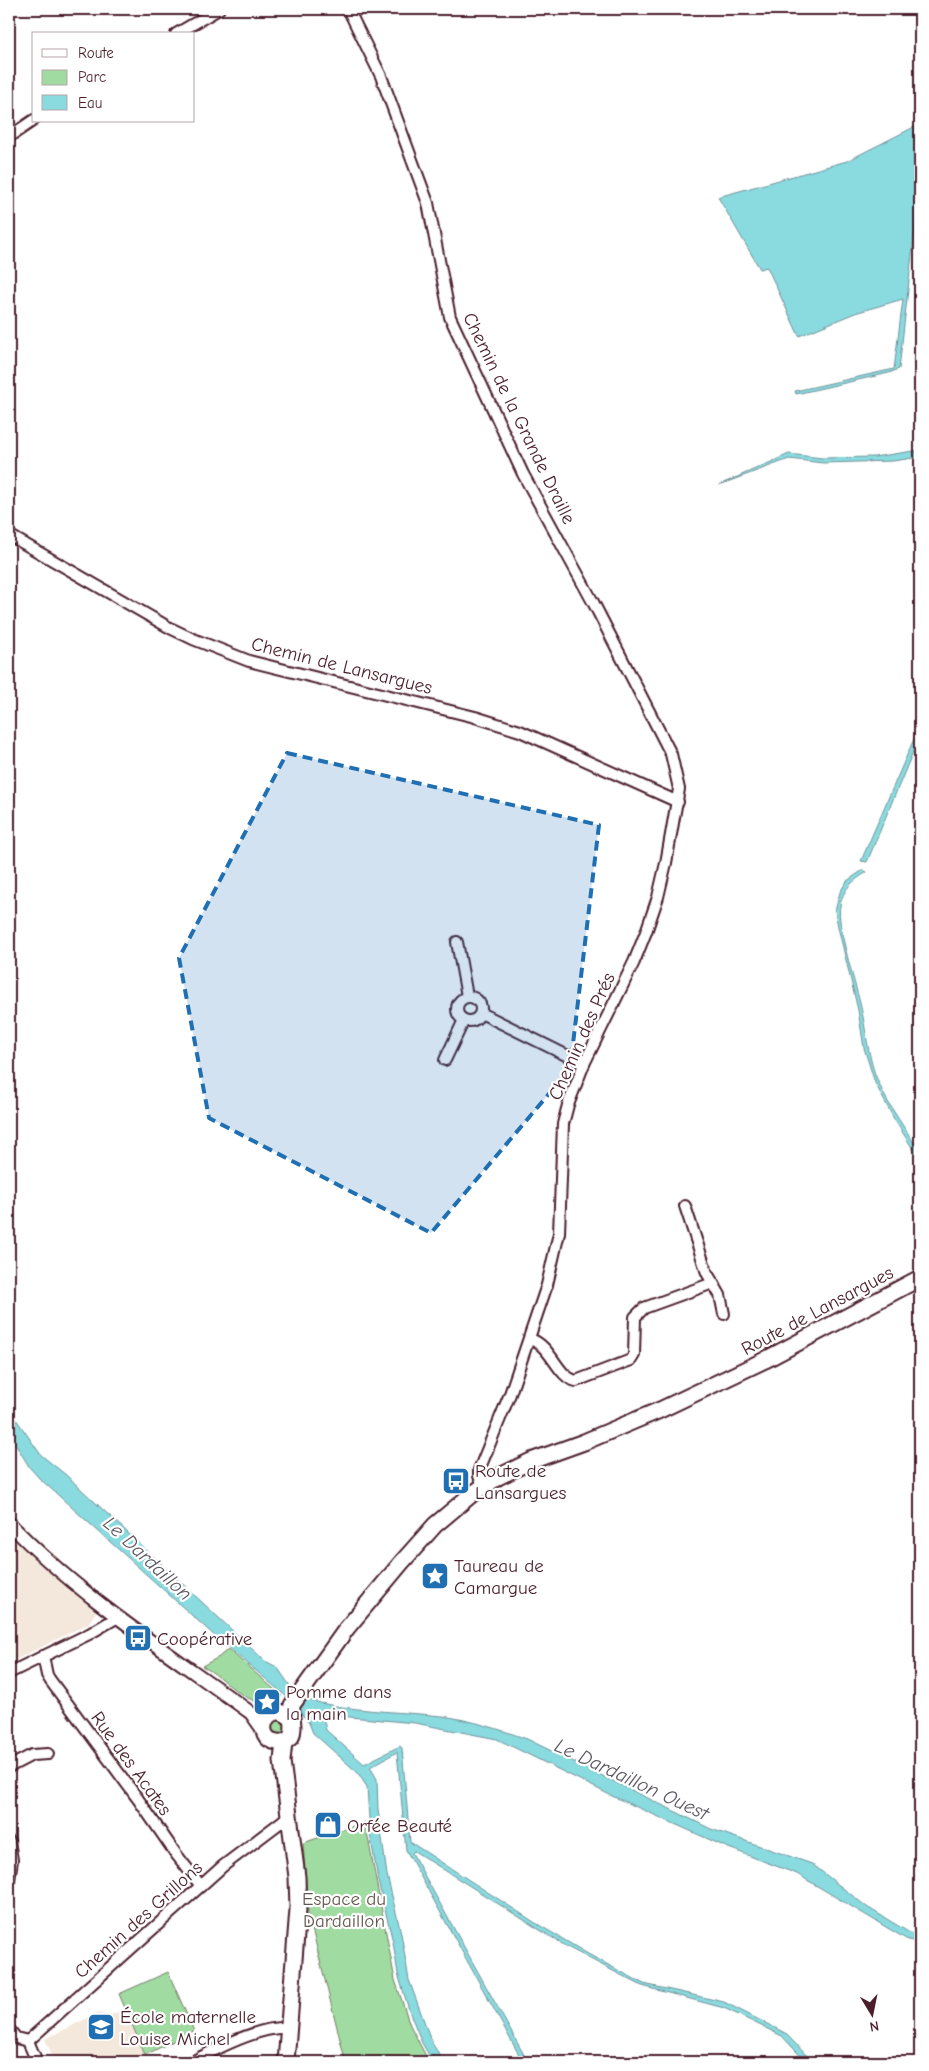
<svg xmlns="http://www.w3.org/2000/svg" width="929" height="2071" viewBox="0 0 929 2071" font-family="'Comic Neue',sans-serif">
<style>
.built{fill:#f4e8dc}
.green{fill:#a0dba1;stroke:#757d66}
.water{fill:#89dbdf;stroke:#709097}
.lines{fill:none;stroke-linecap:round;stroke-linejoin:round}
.minor-casing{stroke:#4a1f2b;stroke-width:14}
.tertiary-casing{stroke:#4a1f2b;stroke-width:16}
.secondary-casing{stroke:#4a1f2b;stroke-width:19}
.minor{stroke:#fff;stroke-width:10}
.tertiary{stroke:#fff;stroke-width:12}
.secondary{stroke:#fff;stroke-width:15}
.marked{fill:#1f6fb2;fill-opacity:0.2;stroke:#1f6fb2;stroke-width:4;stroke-dasharray:10 6;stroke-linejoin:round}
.labels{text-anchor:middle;stroke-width:4.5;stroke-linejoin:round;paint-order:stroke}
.street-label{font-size:19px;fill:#4a1f2b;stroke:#fff}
.poi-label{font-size:19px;fill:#4a1f2b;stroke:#fff;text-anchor:start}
.park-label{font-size:19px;fill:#64574e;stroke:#fff}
.water-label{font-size:20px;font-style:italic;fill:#5d5761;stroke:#fff}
</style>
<rect width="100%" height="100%" fill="#fff"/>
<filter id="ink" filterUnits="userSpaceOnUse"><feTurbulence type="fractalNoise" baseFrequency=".02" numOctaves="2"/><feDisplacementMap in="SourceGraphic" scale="10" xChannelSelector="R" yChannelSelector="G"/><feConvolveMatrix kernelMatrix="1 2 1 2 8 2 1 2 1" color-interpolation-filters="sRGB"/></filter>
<g filter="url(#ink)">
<g class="built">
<polygon points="9,1513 104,1600 88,1624 9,1663"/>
<polygon points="125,2009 145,2055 131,2060 132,2062 55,2062 45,2039 98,2013 109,2016"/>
</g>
<g class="green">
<path d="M228,1649L282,1696L271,1705C239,1701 228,1680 202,1666L219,1657Z"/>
<polygon points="279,1719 286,1724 285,1733 274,1737 269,1724 271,1722"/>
<polygon points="365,1822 395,1980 410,2025 429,2062 346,2062 345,2059 308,1913 303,1843"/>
<polygon points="168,1972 194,2031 145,2055 119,1994"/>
</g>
<g class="water">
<polygon points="920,124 920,184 899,369 889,373 796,394 795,391 894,369 903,299 855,313 799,336 767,267 760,269 718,197 847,161"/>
<polygon points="920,450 920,457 893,461 823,463 789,459 719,485 789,454 822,458 874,457"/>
<polygon points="920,725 920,735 867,862 861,861"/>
<path d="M863,870L867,872C853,881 843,888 840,906C836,924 855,982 860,1003C867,1030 867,1058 879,1084C890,1109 907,1130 920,1153V1160L894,1119L875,1083L864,1048L858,1010L838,927L835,911L840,892L847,881Z"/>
<polygon points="9,1409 41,1455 66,1475 265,1661 277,1667 293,1690 287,1697 216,1637 39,1478 30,1468 9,1434"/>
<path d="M305,1699C349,1712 396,1711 442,1716C471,1720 499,1729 527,1739L711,1829L812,1864L867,1907L910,1933L920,1936V1944L906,1939L797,1874L726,1847L612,1796L497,1739L415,1723L328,1715L324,1721L326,1730L364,1764L400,1746L402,1748L410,1842L534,1922L588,1954L644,1984L724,2002L785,2033L813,2062H806L782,2036L724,2008L642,1986L567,1947L414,1851L412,1853L528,2062H523L406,1850L397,1752L370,1767L377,1779L378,1809L387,1875L401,1933L409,1980L432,2043L444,2062H433L422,2043L410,2013L398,1974L393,1942L379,1885L370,1834L367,1787L358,1773L313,1733L309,1723L301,1713L300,1710Z"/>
</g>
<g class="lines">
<g class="minor-casing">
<g id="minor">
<polyline points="348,9 381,76 428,203 450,317 523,474 593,602 671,754 679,789 666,863 658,897 646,932 634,962 584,1064 568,1105 563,1124 559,1233 547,1285 510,1394 479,1470 479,1476 484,1486"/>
<polyline points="176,34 219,9"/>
<polyline points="9,137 34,120"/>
<polyline points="9,535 170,628 193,639 249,661 475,717 520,731 678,802"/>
<polyline points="457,942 467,996"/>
<circle cx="469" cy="1009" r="12"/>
<polyline points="481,1013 584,1064"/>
<polyline points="445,1060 464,1020"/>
<polyline points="685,1206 707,1273 713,1283"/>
<path d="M530,1339C552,1346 557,1377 576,1381L631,1360L634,1355L635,1317L644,1308L713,1283L720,1295L724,1314"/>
<polyline points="43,1656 47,1675 50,1680 138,1799 176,1854 201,1886"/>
<polyline points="9,1673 89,1634 118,1617"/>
<polyline points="9,1767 32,1755 48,1754"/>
<polyline points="9,1841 12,1860 9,1880"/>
<polyline points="9,2029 16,2038 28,2041 37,2062"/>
<polyline points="28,2041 223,1866 289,1816"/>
<path d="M192,2062C217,2048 260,2026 289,2028"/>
</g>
</g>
<g class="tertiary-casing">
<path id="tertiary" d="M9,1523C80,1597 169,1653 251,1713L263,1730"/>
</g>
<g class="secondary-casing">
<g id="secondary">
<path d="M290,1717C266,1698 252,1739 277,1742C282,1743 287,1741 291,1737C296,1726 290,1717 292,1705L347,1628L402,1562L435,1525L472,1494L498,1477L531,1461L584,1442L660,1410L765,1360L920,1278"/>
<polyline points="284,1742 282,1761 297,1877 298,1909 286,2062"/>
</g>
</g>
<use href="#minor" class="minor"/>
<use href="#tertiary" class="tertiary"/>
<use href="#secondary" class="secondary"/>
</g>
</g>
<path class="marked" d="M287,753L599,825L570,1069L431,1233L209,1118L179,958Z"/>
<defs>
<g id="bus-square" transform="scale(1.4375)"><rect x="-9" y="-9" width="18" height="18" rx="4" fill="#1f6fb2" stroke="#fff"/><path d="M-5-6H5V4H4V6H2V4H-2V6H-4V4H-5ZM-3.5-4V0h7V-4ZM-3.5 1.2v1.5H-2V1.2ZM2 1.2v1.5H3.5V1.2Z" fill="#fff"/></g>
<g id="sight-square" transform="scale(1.4375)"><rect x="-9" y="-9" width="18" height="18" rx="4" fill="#1f6fb2" stroke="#fff"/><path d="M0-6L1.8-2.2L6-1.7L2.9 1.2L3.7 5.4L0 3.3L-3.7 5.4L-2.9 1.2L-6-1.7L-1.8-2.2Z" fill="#fff"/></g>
<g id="shop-square" transform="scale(1.4375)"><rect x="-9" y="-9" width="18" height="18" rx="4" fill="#1f6fb2" stroke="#fff"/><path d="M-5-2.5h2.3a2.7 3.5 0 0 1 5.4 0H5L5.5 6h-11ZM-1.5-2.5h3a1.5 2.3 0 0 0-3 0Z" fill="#fff"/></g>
<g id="school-square" transform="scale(1.4375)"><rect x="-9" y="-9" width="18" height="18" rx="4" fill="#1f6fb2" stroke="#fff"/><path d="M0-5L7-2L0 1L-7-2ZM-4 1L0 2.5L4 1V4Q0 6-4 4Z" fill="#fff"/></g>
</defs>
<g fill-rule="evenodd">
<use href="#bus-square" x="456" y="1481"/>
<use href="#sight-square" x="435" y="1576"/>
<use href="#bus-square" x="138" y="1638"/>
<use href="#sight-square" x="267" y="1702"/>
<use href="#shop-square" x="328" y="1825"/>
<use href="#school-square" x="101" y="2027"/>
</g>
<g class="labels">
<g class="street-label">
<text transform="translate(520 418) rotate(64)" y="7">Chemin de la Grande Draille</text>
<text transform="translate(342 665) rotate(14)" y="7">Chemin de Lansargues</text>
<text transform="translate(581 1036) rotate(-66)" y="7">Chemin des Prés</text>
<text transform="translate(817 1310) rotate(-28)" y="7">Route de Lansargues</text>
<text transform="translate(132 1763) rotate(54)" y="7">Rue des Acates</text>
<text transform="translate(138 1919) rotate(-42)" y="7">Chemin des Grillons</text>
</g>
<g class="poi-label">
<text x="475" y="1477">Route de<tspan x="475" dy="22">Lansargues</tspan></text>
<text x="454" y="1572">Taureau de<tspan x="454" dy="22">Camargue</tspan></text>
<text x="157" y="1645">Coopérative</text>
<text x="286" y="1698">Pomme dans<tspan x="286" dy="22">la main</tspan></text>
<text x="347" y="1832">Orfée Beauté</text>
<text x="120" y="2023">École maternelle<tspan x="120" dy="22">Louise Michel</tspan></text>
</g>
<g class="park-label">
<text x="344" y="1905">Espace du<tspan x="344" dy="22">Dardaillon</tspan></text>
</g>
<g class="water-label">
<text transform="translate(148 1558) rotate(43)" y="7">Le Dardaillon</text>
<text transform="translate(632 1779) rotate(25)" y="7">Le Dardaillon Ouest</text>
</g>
</g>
<rect width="929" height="2071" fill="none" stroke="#fff" stroke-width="30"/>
<rect x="15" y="15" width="899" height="2041" fill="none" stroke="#4a1f2b" stroke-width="2" filter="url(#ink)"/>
<rect x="32" y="32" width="162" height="90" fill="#ffffff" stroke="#b7a5aa"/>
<rect x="42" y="49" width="25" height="8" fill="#ffffff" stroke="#b7a5aa"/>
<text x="78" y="58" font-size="15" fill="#4a1f2b">Route</text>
<rect x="42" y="70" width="25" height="15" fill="#a0dba1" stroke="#b7a5aa"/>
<text x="78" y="82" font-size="15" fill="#4a1f2b">Parc</text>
<rect x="42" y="95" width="25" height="15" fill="#89dbdf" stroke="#b7a5aa"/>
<text x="78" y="108" font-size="15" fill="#4a1f2b">Eau</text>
<g transform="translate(872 2014) rotate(170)" stroke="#ffffff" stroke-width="4" paint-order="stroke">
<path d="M0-4L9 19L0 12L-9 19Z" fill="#4a1f2b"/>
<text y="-8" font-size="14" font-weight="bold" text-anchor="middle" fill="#4a1f2b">N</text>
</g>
</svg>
